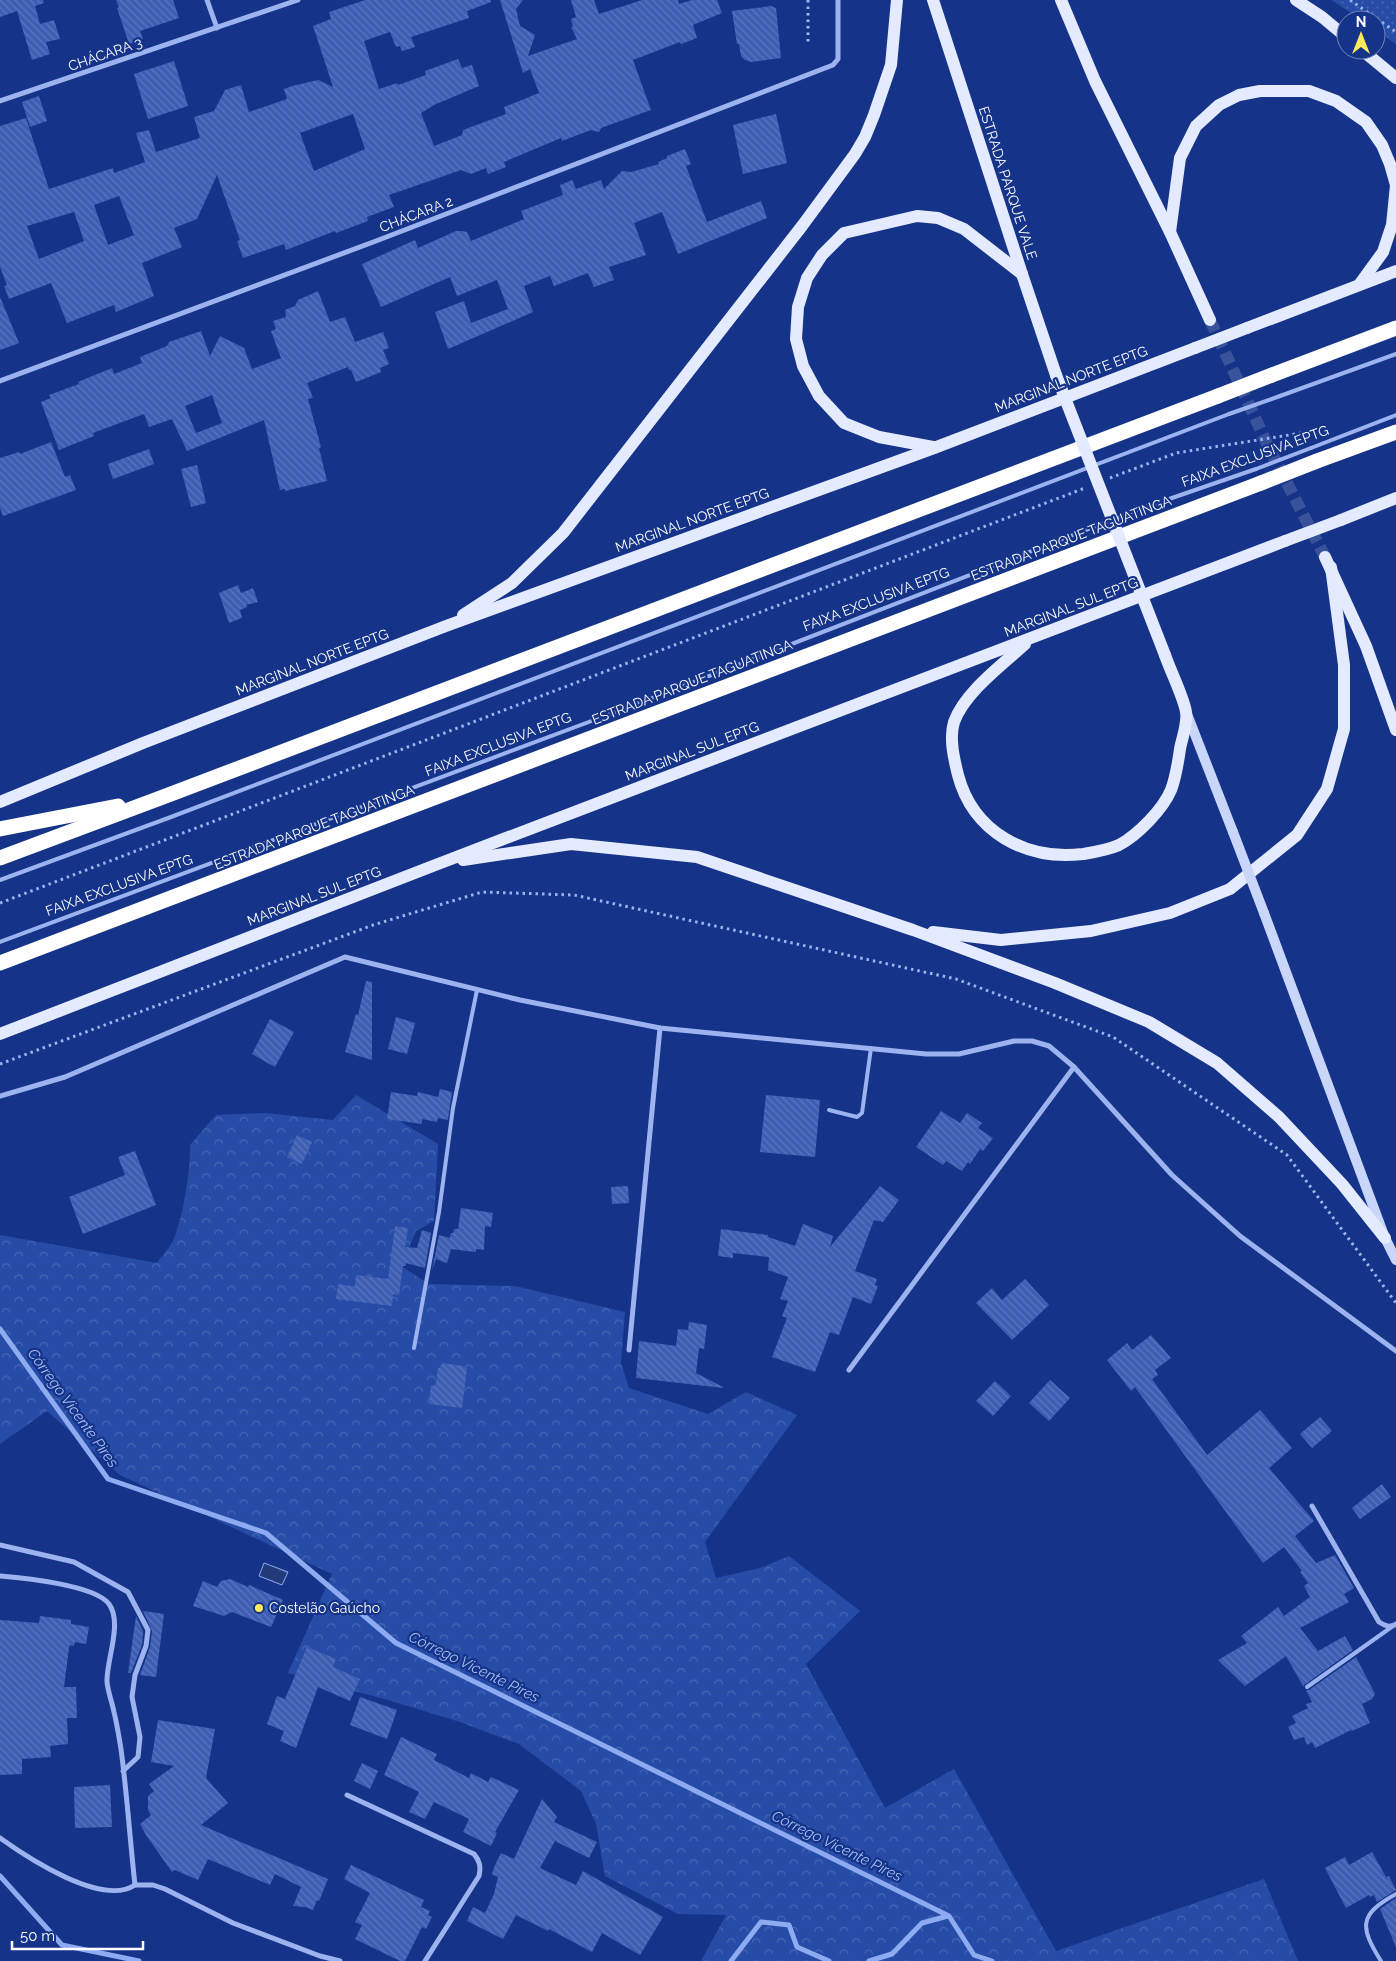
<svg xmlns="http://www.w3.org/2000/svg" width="1396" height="1961" viewBox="0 0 1396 1961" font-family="Raleway,sans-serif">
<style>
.grass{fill:url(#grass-dots)}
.forest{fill:url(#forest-crowns)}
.water{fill:url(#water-ripples);stroke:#8eabf2}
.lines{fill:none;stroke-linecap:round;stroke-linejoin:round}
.stream{stroke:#8eabf2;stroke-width:5}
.building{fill:url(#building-back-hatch);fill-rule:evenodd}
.primary-tunnel{stroke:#38529b;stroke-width:12;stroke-dasharray:12 6;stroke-linecap:butt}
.path{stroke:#9cb3ef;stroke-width:3;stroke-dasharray:2.5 4;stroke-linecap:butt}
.lane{stroke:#9cb3ef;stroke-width:4}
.street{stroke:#9cb3ef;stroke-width:5}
.secondary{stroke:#c9d6fa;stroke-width:10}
.primary{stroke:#e4eaff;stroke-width:12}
.highway{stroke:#fff;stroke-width:15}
.lane-bridge{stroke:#9cb3ef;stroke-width:4}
.secondary-bridge{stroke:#c9d6fa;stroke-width:10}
.primary-bridge{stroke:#e4eaff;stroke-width:12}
.highway-bridge{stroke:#fff;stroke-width:15}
.poi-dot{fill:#ffeb5a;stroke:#153489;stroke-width:2}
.labels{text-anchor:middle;stroke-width:4.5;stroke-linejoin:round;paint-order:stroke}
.street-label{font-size:14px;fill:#fff;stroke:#153489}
.poi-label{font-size:14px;fill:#fff;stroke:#153489;text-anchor:start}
.water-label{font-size:15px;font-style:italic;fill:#a7bef6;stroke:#153489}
</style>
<defs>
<pattern id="grass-dots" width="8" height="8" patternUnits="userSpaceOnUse" patternTransform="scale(1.25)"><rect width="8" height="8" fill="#274ca7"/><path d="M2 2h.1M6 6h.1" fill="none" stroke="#4767b4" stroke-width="1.8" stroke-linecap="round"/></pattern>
<pattern id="forest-crowns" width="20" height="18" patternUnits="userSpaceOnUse" patternTransform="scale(1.25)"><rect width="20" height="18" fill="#274ca7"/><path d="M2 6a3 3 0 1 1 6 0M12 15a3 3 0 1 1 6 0" fill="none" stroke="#4767b4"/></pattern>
<pattern id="water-ripples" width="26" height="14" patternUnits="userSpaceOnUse" patternTransform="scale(1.25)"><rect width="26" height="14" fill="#233a79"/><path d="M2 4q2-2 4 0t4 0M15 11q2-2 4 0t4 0" fill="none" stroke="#44588d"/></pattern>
<pattern id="building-back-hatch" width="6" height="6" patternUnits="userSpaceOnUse" patternTransform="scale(1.25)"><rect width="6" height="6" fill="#3d5eb2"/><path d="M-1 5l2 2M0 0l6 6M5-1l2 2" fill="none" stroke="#5a76be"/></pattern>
</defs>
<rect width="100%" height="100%" fill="#153489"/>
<polygon class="grass" points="1332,0 1396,0 1396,44 1376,30 1376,20 1361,20"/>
<path class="forest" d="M356,1095L438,1144L434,1221L416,1231L401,1266L429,1284L515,1286L625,1312L621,1363L629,1388L708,1414L746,1392L797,1415L705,1542L716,1578L760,1568L789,1556L860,1611L806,1664L885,1808L954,1769L1056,1951L1264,1879L1298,1961H701L726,1915L678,1914L605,1876L596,1824L581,1791L519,1744L460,1722L388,1700L288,1673L332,1574L120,1475L47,1411L0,1444V1235L157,1263C162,1256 169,1248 173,1241C184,1214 190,1174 190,1145L216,1115L265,1113L333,1120Z"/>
<polygon class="water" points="264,1563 288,1572 282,1585 259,1576"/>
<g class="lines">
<g class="stream">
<polyline points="0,1329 108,1479 266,1533 396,1643 949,1916 974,1955 992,1961"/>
<polyline points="0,1876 62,1945 139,1961"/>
<polyline points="731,1961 761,1922 789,1925 797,1947 829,1961"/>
<polyline points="869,1961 892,1954 922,1923 948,1916"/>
</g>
</g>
<g class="building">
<polygon points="0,0 43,0 44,3 35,6 40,24 54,20 60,39 46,42 50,54 32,60 17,11 0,17"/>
<polygon points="116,0 173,0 179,18 140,31 143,39 129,44 117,8 119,7"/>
<path d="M365,0H491V2L467,11L469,18L411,37L415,47L402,51L400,46L396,47L390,32L364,41L379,89L397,83L398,85L426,75L425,71L458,59L462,68L472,65L479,86L434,105L421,113L434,146L462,135L463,130L506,114L504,107L539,93L530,69L523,73L500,0H523L516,9L520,26L535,35L528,56L577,39L571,27H573L571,19L576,17L571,0H594L599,14L642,0H678L679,4L692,0H717L722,13L693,25L697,38L681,44L680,42L633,60L651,110L601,128L599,132L591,130L562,141L561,138L504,162L506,167L488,174L486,168L471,174L461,170L441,177L389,195L394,207L367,217L368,221L336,233L335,231L286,250L284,244L243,258L237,241L240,240L217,175L197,219L174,228L182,247L142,263L154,296L116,312L114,305L67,323L51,283L9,299L4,286L7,285L0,267V126L26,118L49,189L113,168L114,173L145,162L136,133L149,130L156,152L200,138L194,117L214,111L225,90L241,85L249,112L287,99L284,89L292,86L318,80L333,87L313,26L331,19L329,12ZM353,114L365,149L314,171L300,133ZM119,196L134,235L108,245L94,205ZM74,212L84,241L39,259L27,226Z"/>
<polygon points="771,6 776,8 781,58 751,62 745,60 741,56 739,44 737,44 732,11"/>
<polygon points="174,61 188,106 148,119 134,74"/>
<polygon points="39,96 47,121 30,127 22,102"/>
<polygon points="776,114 787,163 743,174 733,125"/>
<polygon points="685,149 691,164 686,166 707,222 761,201 767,218 678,254 662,212 634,223 646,255 609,267 614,280 594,287 588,273 554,286 550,276 524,286 533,312 448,349 435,312 464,301 471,323 508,309 497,280 457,296 450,277 381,307 362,264 415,240 418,248 456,231 462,231 467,232 471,241 524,219 521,211 563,195 560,185 572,180 576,189 601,180 604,189 622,171 631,172 659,164 658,162 667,158 667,156"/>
<path d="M318,291L330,322L345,317L355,342L383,332L389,348L383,350L389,364L380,368L381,372L356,382L351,370H349L348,367L307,383L313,398L308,399L321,447L319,448L327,481L285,491V489L280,490L264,420L187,451L172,419L149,427L144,414L93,433L94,436L59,450L41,402L51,398L49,395L79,384L78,382L112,368L114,374L142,363L140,357L167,346L169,342L201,331L210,356L220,336L244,348L252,369L281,358L271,331L276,329L273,321L286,317L285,310L295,306L298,300ZM212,395L222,423L196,433L185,406Z"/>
<polygon points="0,297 19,343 0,350"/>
<polygon points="51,442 65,477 70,475 76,490 3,516 0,508 0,458 19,452 20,454"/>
<polygon points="149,449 154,464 113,479 108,464"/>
<polygon points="197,465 206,503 191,507 181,469"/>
<polygon points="238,585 241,593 253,588 258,602 246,605 247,607 240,610 242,618 229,623 219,593"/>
<polygon points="366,981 372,982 372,1060 345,1052 356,1014 358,1015"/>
<polygon points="396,1017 415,1023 407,1054 388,1049"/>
<polygon points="270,1019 294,1032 275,1067 252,1054"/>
<polygon points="440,1089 452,1092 448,1120 438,1118 437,1122 422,1119 422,1124 387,1119 391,1092 417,1096 418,1092 438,1097"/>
<polygon points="766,1095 820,1100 815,1157 760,1152"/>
<polygon points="941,1111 960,1123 967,1113 982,1123 978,1128 993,1138 983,1151 980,1149 970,1164 968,1162 962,1171 946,1161 943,1165 916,1147"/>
<polygon points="297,1135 312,1142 302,1164 287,1157"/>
<polygon points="135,1151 156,1205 83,1234 69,1197 125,1175 118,1157"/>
<polygon points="628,1186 629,1203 612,1204 611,1187"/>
<polygon points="880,1186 899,1200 883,1222 874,1220 855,1271 877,1279 875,1285 878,1286 871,1304 853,1297 839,1335 830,1332 815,1372 772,1357 787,1318 782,1316 788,1301 780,1299 788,1277 768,1270 769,1257 733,1253 733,1258 718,1256 721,1229 768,1235 768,1237 795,1246 803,1224 833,1236 830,1247"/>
<polygon points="461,1208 493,1213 491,1227 485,1226 484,1250 476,1249 476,1252 451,1249 447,1263 436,1259 432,1270 439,1235 450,1238 451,1233 453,1233 454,1229 458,1229"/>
<polygon points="395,1226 408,1228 405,1247 417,1248 422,1230 431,1233 425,1268 406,1263 406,1266 403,1266 399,1295 393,1294 392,1306 336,1299 338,1284 356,1287 355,1286 356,1275 388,1279"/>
<polygon points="1025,1279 1049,1305 1012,1340 976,1303 992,1288 1002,1300"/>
<polygon points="689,1322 707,1325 704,1349 699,1348 696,1373 723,1387 723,1388 636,1378 639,1341 676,1346 678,1329 688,1330"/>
<polygon points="1151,1335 1171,1358 1155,1370 1158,1375 1152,1379 1207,1455 1260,1410 1292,1448 1269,1468 1314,1521 1295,1536 1316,1563 1335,1555 1354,1588 1344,1594 1349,1602 1300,1628 1318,1651 1345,1636 1353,1650 1303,1686 1286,1656 1245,1686 1218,1660 1247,1643 1241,1636 1278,1607 1284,1616 1310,1597 1304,1586 1308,1583 1300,1572 1302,1571 1284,1547 1263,1563 1135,1387 1131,1391 1107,1360 1127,1343 1132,1350"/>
<polygon points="442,1363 463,1366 463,1367 467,1368 462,1408 429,1404 431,1385 434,1386 436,1383 438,1368 442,1368"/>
<polygon points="1050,1380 1070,1398 1049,1421 1029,1403"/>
<polygon points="995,1381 1011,1396 993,1416 976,1401"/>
<polygon points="1320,1417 1332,1431 1312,1448 1300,1434"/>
<polygon points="1382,1484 1391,1497 1360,1519 1352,1508"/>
<polygon points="230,1579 248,1587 249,1585 283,1600 271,1627 232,1612 224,1616 193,1606 203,1581 217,1587 221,1581"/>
<polygon points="143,1611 164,1614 156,1677 140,1675 150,1647 152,1631"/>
<polygon points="40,1616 71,1620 71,1624 89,1627 86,1644 75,1642 74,1646 70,1645 69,1648 64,1687 76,1687 77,1718 67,1718 68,1744 50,1746 51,1757 22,1759 22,1774 0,1775 0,1620 39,1623"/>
<polygon points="136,1616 143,1631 142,1645 131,1673 128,1673"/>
<polygon points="307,1647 336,1659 333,1667 360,1679 350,1701 318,1687 296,1748 280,1741 284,1731 267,1724 277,1696 285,1699"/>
<polygon points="1356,1657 1375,1694 1372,1699 1362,1704 1370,1723 1352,1731 1351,1730 1315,1748 1312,1742 1307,1745 1304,1737 1294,1740 1288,1727 1296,1723 1292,1716 1308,1708 1306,1704 1312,1702 1306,1690 1309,1690"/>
<polygon points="360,1697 397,1710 387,1739 350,1725"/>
<polygon points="158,1720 215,1729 206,1778 228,1803 201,1825 328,1879 319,1901 317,1900 313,1910 305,1907 293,1906 301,1887 275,1874 270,1885 208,1859 198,1880 175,1870 172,1872 146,1835 140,1824 151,1815 148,1810 148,1796 154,1791 149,1784 174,1766 151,1762"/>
<polygon points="401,1737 437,1754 434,1760 469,1778 471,1773 488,1782 491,1777 519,1790 495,1832 497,1833 491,1846 463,1832 469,1819 434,1802 425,1819 409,1812 419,1792 384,1775"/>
<polygon points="362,1763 378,1771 370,1789 354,1781"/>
<polygon points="110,1785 112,1827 75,1828 74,1787"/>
<polygon points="542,1799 557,1817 554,1822 597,1842 589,1858 555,1841 540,1868 576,1885 583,1871 663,1917 640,1955 602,1933 592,1952 549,1929 548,1931 516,1915 503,1939 467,1921 473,1907 485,1913 494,1894 498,1877 492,1874 495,1865 501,1853 514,1859"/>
<polygon points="1372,1852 1386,1877 1389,1876 1396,1890 1377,1902 1374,1895 1370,1897 1369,1895 1346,1908 1325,1868 1345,1857 1349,1865"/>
<polygon points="351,1865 424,1900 421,1907 430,1911 428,1915 432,1917 426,1929 422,1927 405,1961 400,1961 355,1939 362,1925 355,1922 370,1893 344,1879"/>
<polygon points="1396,1898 1396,1947 1380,1909"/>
</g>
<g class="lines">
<polyline class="primary-tunnel" points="1210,320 1269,448 1325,557"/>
<g class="path">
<polyline points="808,0 808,45"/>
<polyline points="1350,0 1396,32"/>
<polyline points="1110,478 1176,453 1327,429"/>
<polyline points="0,903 1085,488"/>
<polyline points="0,1064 373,925 482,892 574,895 956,979 1113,1037 1287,1155 1396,1303"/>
</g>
<g class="lane">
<polyline points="1280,396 1396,354"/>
<polyline points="1311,448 1396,415"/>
<polyline points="0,880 171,817 1229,414"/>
<polyline points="0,942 629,707 1143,508 1256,469"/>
<polyline points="829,1110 857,1117 862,1113 871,1048"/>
<polyline points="414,1348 439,1212 453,1108 477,990"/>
<polyline points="1307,1687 1393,1626"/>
<path d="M1381,1961C1360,1927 1358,1915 1396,1894"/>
</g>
<g class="street">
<polyline points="207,0 217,28"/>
<polyline points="0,101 298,0"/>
<polyline points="0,381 376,241 833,65 838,59 838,0"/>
<polyline points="0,1096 65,1077 345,957 520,1000 660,1028 926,1054 959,1054 1014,1041 1032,1041 1049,1046 1074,1067"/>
<polyline points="629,1350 660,1028"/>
<polyline points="849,1370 1074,1067 1172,1175 1240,1236 1396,1351"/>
<path d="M1312,1506L1379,1622C1385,1626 1390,1628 1396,1624"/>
<polyline points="0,1545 74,1562 128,1592 148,1630 146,1646 135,1675 132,1697 140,1737 138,1757 123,1771"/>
<path d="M0,1576C24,1578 95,1585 109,1604C123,1623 106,1661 107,1682C108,1692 112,1702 114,1712C117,1724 119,1737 121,1749C127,1794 130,1840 135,1885C102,1907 28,1858 0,1838"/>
<path d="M347,1795L474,1854C480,1861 481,1867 479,1876L425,1961"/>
<polyline points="135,1885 153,1885 165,1889 233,1923 320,1956 340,1961"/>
</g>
<g class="secondary">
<polyline points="1187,714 1233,832"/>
<polyline points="1264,913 1385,1238 1396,1260"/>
</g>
<g class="primary">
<polyline points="933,0 1022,274 1056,375"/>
<polyline points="1061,0 1095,81 1170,232 1210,320"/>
<polyline points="1296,0 1322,17 1346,37"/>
<polyline points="1362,50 1396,78"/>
<polyline points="1170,232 1180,158 1196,126 1219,105 1239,95 1260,91 1309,91 1336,101 1366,122 1382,145 1390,164 1396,185"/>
<polyline points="1359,285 1383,252 1392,225 1396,185"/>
<polyline points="1247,328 1396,271"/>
<polyline points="933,447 879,437 844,423 819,396 803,366 796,339 798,307 807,278 822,255 844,233 917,216 938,218 964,229 1022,274"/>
<polyline points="1341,520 1396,498"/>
<polyline points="1325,557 1366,646 1396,730"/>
<polyline points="463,615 512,583 563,533 802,226 855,154 865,137 874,115 891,65 897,0"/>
<path d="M1025,644C1001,666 965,692 954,722C949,738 954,759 958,775C973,832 1026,861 1083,854C1095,852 1108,850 1119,845C1138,835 1163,809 1171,790C1176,777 1178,763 1180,749C1182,738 1188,723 1186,712C1184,698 1170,670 1165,655"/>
<polyline points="0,802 143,743 446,626 934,448 1195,348"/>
<polyline points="463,860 571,844 697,857 913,930 1055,983 1149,1022 1217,1063 1279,1117 1342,1184 1385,1238"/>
<polyline points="933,932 1001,940 1091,931 1170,913 1230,889 1297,835 1327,789 1344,729 1344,665 1331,567"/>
<polyline points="0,1034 438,864 1285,541"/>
</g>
<g class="highway">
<polyline points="1272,375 1396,328"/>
<polyline points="1317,461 1396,432"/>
<polyline points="0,829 118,806"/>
<polyline points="0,858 163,797 1218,396"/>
<polyline points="0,963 1261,483"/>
</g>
<g class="lane-bridge">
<polyline points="1229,414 1280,396"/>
<polyline points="1256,469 1311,448"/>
</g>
<polyline class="secondary-bridge" points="1233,832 1264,913"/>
<g class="primary-bridge">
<polyline points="1195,348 1247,328"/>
<polyline points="1056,375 1165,655"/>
<polyline points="1285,541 1341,520"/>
</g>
<g class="highway-bridge">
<polyline points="1218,396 1272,375"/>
<polyline points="1261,483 1317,461"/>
</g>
</g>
<circle class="poi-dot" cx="259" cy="1608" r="5"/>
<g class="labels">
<g class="street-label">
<text transform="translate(105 54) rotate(-19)" y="5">CHÁCARA 3</text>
<text transform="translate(1008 183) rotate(72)" y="5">ESTRADA PARQUE VALE</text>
<text transform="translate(416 214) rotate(-21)" y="5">CHÁCARA 2</text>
<text transform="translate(1071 379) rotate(-21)" y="5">MARGINAL NORTE EPTG</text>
<text transform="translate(1255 456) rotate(-20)" y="5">FAIXA EXCLUSIVA EPTG</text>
<text transform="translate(692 520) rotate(-20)" y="5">MARGINAL NORTE EPTG</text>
<text transform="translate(1071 538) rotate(-21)" y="5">ESTRADA PARQUE TAGUATINGA</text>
<text transform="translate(876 599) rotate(-21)" y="5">FAIXA EXCLUSIVA EPTG</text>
<text transform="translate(1071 607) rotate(-21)" y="5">MARGINAL SUL EPTG</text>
<text transform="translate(312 662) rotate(-21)" y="5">MARGINAL NORTE EPTG</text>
<text transform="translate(692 682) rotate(-21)" y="5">ESTRADA PARQUE TAGUATINGA</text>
<text transform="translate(498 744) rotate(-21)" y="5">FAIXA EXCLUSIVA EPTG</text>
<text transform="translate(692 751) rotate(-21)" y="5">MARGINAL SUL EPTG</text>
<text transform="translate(314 827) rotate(-21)" y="5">ESTRADA PARQUE TAGUATINGA</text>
<text transform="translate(119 885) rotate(-20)" y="5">FAIXA EXCLUSIVA EPTG</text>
<text transform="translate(314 896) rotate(-21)" y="5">MARGINAL SUL EPTG</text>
</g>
<g class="poi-label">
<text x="269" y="1613">Costelão Gaúcho</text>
</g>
<g class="water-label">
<text transform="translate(73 1408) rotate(54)" y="5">Córrego Vicente Pires</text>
<text transform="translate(474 1667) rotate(26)" y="5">Córrego Vicente Pires</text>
<text transform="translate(837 1846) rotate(26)" y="5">Córrego Vicente Pires</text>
</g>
</g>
<g transform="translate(1361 35)"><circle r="24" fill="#153489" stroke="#7385b8"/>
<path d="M0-4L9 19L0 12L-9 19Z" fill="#ffeb5a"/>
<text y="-8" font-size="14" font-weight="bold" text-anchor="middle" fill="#ffffff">N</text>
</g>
<path d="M12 1941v8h131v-8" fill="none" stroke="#ffffff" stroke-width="2.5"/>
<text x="20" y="1941" font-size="15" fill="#ffffff" stroke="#153489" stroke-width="4" paint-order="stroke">50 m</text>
</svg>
